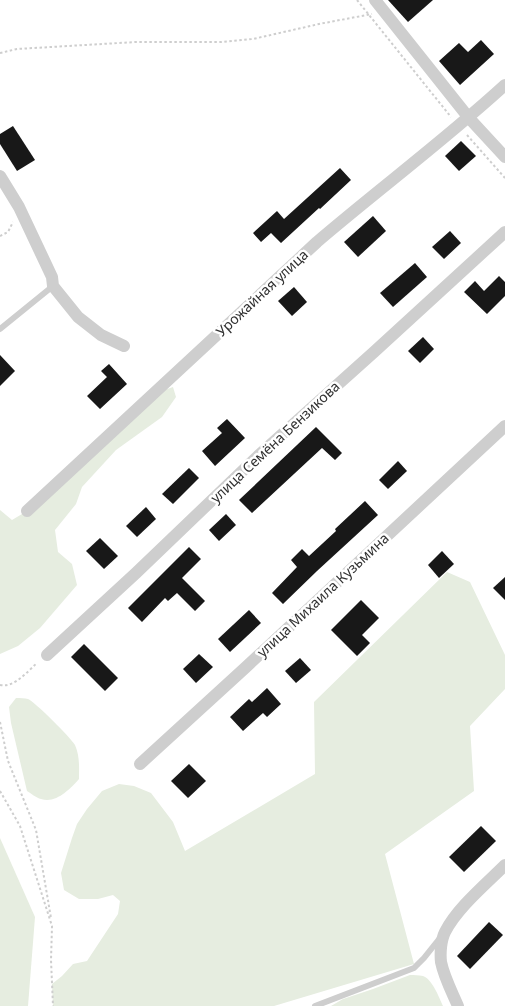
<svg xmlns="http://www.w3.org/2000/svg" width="505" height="1006" viewBox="0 0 505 1006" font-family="'Noto Sans',sans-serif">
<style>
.green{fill:#e6ede0}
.building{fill:#181818}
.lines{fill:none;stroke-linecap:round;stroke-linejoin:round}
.path{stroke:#cecece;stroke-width:2;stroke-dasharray:2.5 2.5;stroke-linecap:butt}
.service{stroke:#cecece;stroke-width:6}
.minor{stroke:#cecece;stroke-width:12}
.labels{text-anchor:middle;stroke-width:5;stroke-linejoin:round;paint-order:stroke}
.street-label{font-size:14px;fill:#313131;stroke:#fff}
</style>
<rect width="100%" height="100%" fill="#fff"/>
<g class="green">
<polygon points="173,387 176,397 162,417 116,450 82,487 76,504 55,530 58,552 72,564 77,585 40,628 18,646 0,654 0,510 12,520 27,511 153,394"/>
<polygon points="447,572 470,582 505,655 505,689 470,726 474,791 385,854 414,964 274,1006 53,1006 52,984 62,976 73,964 87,961 118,914 120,901 113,895 98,899 79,899 64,890 61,873 72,838 77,824 87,809 102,791 119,784 134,786 151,793 173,822 185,851 315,774 314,702"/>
<path d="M16,698C20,698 25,698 28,699C34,701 72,739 75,745C80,756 79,768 79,779C70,789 56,804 41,799C36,798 31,793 27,791L11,723L9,707Z"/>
<polygon points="0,838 35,917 28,1006 0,1006"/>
<path d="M410,975C414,975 419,975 423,976C432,979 439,997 443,1006H331L343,999L373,989Z"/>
</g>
<g class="building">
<polygon points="388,0 433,0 408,22"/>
<polygon points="481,40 494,54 460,85 439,61 459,43 468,52"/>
<polygon points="13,126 35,160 17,171 0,144 0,134"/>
<polygon points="461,141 476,156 459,171 445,156"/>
<polygon points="340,168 351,180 320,209 319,208 281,243 271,233 261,242 253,233 277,211 284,219"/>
<polygon points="373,216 386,231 358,257 344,242"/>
<polygon points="450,231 461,243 444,259 432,247"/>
<polygon points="415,263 427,277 393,307 380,293"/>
<polygon points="499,276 505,282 505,296 487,314 464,292 475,281 484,291"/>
<polygon points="294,287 307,302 292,316 278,301"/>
<polygon points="423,337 434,349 420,363 408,351"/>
<polygon points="0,355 15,371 0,386"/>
<polygon points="109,364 127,384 100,409 87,396 107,377 101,371"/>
<polygon points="227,419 245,438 215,466 202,451 222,433 217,428"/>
<polygon points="316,427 342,453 335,460 322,448 252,513 239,500"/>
<polygon points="398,461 407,471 388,489 379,480"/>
<polygon points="189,468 199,478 173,504 162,494"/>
<polygon points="365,501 378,515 317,571 283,604 272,593 297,567 291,560 302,549 309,556 336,531 335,529"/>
<polygon points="146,507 156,519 137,537 126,526"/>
<polygon points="226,514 236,525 219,541 209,530"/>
<polygon points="100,538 118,556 104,569 86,551"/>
<polygon points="189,547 201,559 182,578 205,601 195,611 177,593 168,601 165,598 142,622 128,608"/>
<polygon points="442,551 454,564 439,578 428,565"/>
<polygon points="505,577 505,600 493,588"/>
<polygon points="361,600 379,618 362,635 370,643 357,656 331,630"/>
<polygon points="249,610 261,623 230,652 218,639"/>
<polygon points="84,644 118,678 105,691 71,657"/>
<polygon points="199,654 213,667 196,683 183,669"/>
<polygon points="300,658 311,670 296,683 285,671"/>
<polygon points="267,688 281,704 267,717 263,713 243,731 230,717 249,699 252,702"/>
<polygon points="189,764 206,781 188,798 171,781"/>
<polygon points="481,826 496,841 464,872 449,857"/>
<polygon points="489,922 503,935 470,969 457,956"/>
</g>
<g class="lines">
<g class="path">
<polyline points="357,0 451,117"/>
<polyline points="0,53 17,49 136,42 221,42 253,39 319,24 372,14"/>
<polyline points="467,135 505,178"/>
<polyline points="0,236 8,232 13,222"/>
<path d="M0,685C14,688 27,672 37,663"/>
<polyline points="0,722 8,761 36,830 51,918"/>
<polyline points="0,791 20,826 52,926 51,960 53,1006"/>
</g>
<g class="service">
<polyline points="0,329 53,286"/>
<polyline points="315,1006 414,968 424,958 440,938"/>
</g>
<g class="minor">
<polyline points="375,0 469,118 505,157"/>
<polyline points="0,176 19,207 52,277 53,286 78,317 101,335 124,346"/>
<path d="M27,511L317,242C379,189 445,140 505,85"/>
<polyline points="47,655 136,573 258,456 374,352 505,232"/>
<polyline points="140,764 245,668 505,426"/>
<path d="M458,1006C452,992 444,977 441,962C440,953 441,940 445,932C457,908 486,884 505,865"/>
</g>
</g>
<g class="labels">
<g class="street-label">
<text transform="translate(262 293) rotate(-43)" y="5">Урожайная улица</text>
<text transform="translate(275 442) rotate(-43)" y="5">улица Семёна Бензикова</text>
<text transform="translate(323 595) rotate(-43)" y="5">улица Михаила Кузьмина</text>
</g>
</g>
</svg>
